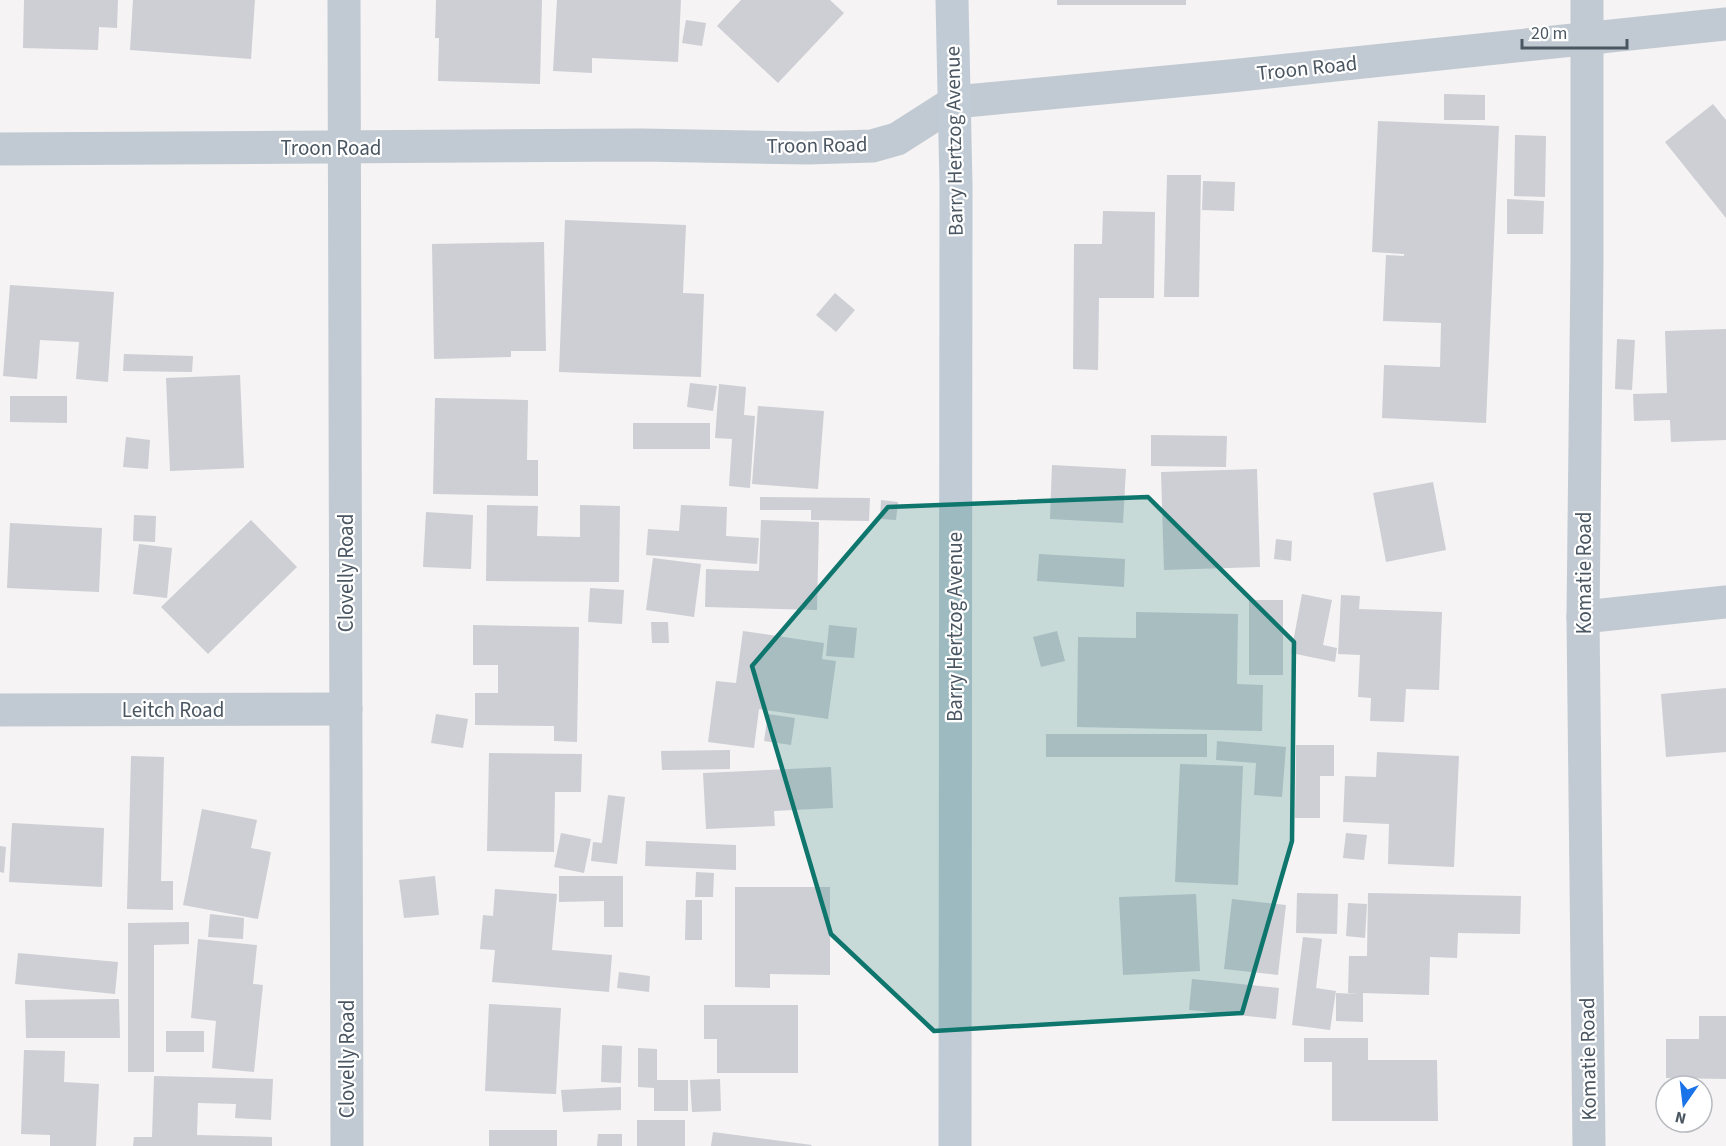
<svg xmlns="http://www.w3.org/2000/svg" width="1726" height="1146" viewBox="0 0 1726 1146" font-family="'Source Sans 3',sans-serif">
<style>
.building{fill:#cdcfd5}
.lines{fill:none;stroke-linecap:round;stroke-linejoin:round}
.street{stroke:#c1cad2;stroke-width:33}
.secondary{stroke:#c1cbd6;stroke-width:33}
.marked{fill:#0f766e;fill-opacity:0.2;stroke:#0f766e;stroke-width:4.5;stroke-linejoin:round}
.labels{text-anchor:middle;stroke-width:4.5;stroke-linejoin:round;paint-order:stroke}
.street-label{font-size:21px;fill:#4a5661;stroke:#fff}
</style>
<rect width="100%" height="100%" fill="#f5f3f3"/>
<g class="building">
<polygon points="24,0 118,0 117,28 99,27 98,50 23,48"/>
<polygon points="133,0 255,0 251,59 130,50"/>
<polygon points="436,0 542,0 540,84 438,81 439,38 435,38"/>
<polygon points="557,0 681,0 678,62 592,58 592,73 553,71"/>
<polygon points="741,0 830,0 844,13 778,83 717,26"/>
<rect x="1057" y="0" width="129" height="5"/>
<polygon points="686,20 706,23 702,46 682,43"/>
<polygon points="1444,94 1485,95 1485,120 1444,120"/>
<polygon points="1713,104 1726,120 1726,218 1665,142"/>
<polygon points="1378,121 1499,126 1486,423 1382,418 1384,365 1440,367 1441,323 1383,321 1386,255 1404,256 1404,254 1372,252"/>
<polygon points="1515,135 1546,136 1545,197 1514,196"/>
<polygon points="1167,175 1201,175 1199,297 1164,297"/>
<polygon points="1203,181 1235,182 1234,211 1202,210"/>
<polygon points="1507,199 1544,201 1543,234 1507,234"/>
<polygon points="1103,211 1155,212 1154,298 1099,298 1098,370 1073,369 1074,244 1102,244"/>
<polygon points="565,220 686,225 683,293 704,294 701,377 559,372"/>
<polygon points="544,242 546,351 511,351 511,357 434,359 432,244"/>
<polygon points="10,285 114,292 108,382 76,379 79,342 40,340 37,379 3,376"/>
<polygon points="835,293 855,310 836,332 816,315"/>
<polygon points="1726,329 1726,440 1671,442 1670,420 1634,421 1633,394 1667,393 1665,331"/>
<polygon points="1617,339 1635,340 1632,390 1615,389"/>
<polygon points="124,354 193,356 192,372 123,371"/>
<polygon points="240,375 244,468 170,471 166,378"/>
<polygon points="690,383 717,386 713,411 687,407"/>
<polygon points="719,384 746,387 744,415 755,416 750,488 729,486 732,439 715,438"/>
<polygon points="10,396 67,396 67,423 10,422"/>
<polygon points="435,398 528,400 527,460 538,460 538,496 433,494"/>
<polygon points="758,406 824,411 818,489 752,484"/>
<rect x="633" y="423" width="77" height="26"/>
<polygon points="1151,435 1227,436 1226,467 1151,466"/>
<polygon points="126,437 150,440 148,469 123,467"/>
<polygon points="1052,465 1126,469 1123,523 1050,519"/>
<polygon points="1257,469 1260,567 1164,570 1161,472"/>
<polygon points="1433,482 1446,550 1386,562 1373,493"/>
<polygon points="760,497 870,498 869,521 811,520 811,510 760,510"/>
<polygon points="881,500 898,502 896,520 880,519"/>
<polygon points="487,505 538,506 537,536 580,537 580,505 620,506 619,582 486,581"/>
<polygon points="681,505 727,507 726,536 759,538 757,564 646,555 648,529 679,531"/>
<polygon points="426,512 473,515 471,569 423,567"/>
<polygon points="134,515 156,516 155,542 133,541"/>
<polygon points="251,520 297,567 208,654 161,607"/>
<polygon points="761,520 819,522 817,610 705,607 706,569 759,571"/>
<polygon points="10,523 102,528 99,592 7,588"/>
<polygon points="1276,539 1292,541 1291,561 1274,559"/>
<polygon points="139,544 172,548 167,598 133,594"/>
<polygon points="1039,554 1125,559 1124,587 1037,581"/>
<polygon points="653,558 701,564 694,617 646,610"/>
<polygon points="590,588 624,590 622,624 588,622"/>
<polygon points="1302,594 1332,600 1323,645 1337,648 1335,662 1291,653"/>
<polygon points="1341,595 1360,596 1359,609 1442,612 1439,690 1406,689 1404,722 1370,721 1371,698 1358,697 1360,655 1338,654"/>
<rect x="1249" y="600" width="34" height="75"/>
<polygon points="1136,612 1238,614 1237,684 1263,685 1262,731 1077,727 1078,637 1136,638"/>
<polygon points="651,622 668,622 669,643 652,643"/>
<polygon points="473,625 579,627 577,742 554,741 554,726 475,725 475,693 498,693 498,665 473,665"/>
<polygon points="829,625 857,628 854,658 826,656"/>
<polygon points="743,631 824,643 822,659 836,661 828,719 759,709 754,748 708,742 716,681 736,683"/>
<polygon points="1057,631 1065,661 1041,667 1033,637"/>
<polygon points="1726,688 1726,752 1666,757 1661,694"/>
<polygon points="436,714 468,719 463,748 431,743"/>
<polygon points="768,714 795,718 791,745 764,741"/>
<rect x="1046" y="734" width="161" height="23"/>
<polygon points="1217,741 1286,747 1282,797 1254,795 1256,763 1216,760"/>
<polygon points="1296,745 1334,745 1334,776 1320,776 1320,818 1295,818"/>
<polygon points="730,750 730,769 662,770 661,751"/>
<polygon points="1377,752 1459,756 1454,867 1388,864 1389,824 1343,822 1345,776 1376,777"/>
<polygon points="489,753 582,754 581,792 555,792 554,852 487,851"/>
<polygon points="131,756 164,757 161,881 173,881 173,910 127,909"/>
<polygon points="1180,764 1243,766 1238,885 1175,882"/>
<polygon points="831,767 833,808 774,811 775,826 706,829 703,773"/>
<polygon points="608,795 625,797 617,864 591,861 593,842 602,843"/>
<polygon points="202,809 257,820 251,848 271,852 258,919 183,905"/>
<polygon points="12,823 104,828 102,887 9,882"/>
<polygon points="561,833 591,839 584,873 554,867"/>
<polygon points="1346,833 1367,835 1364,860 1343,858"/>
<polygon points="646,841 736,845 736,870 645,866"/>
<polygon points="0,846 6,847 4,873 0,872"/>
<polygon points="696,872 714,873 713,897 695,897"/>
<polygon points="435,876 439,915 404,918 399,880"/>
<polygon points="559,876 623,876 623,927 604,927 604,901 559,902"/>
<polygon points="735,887 830,887 830,975 770,974 770,988 735,987"/>
<polygon points="495,889 557,894 552,950 612,955 609,992 492,982 495,950 480,949 483,915 493,916"/>
<polygon points="1297,893 1338,894 1337,934 1296,933"/>
<polygon points="1368,893 1521,896 1520,934 1458,933 1457,958 1430,957 1429,995 1363,993 1363,1022 1336,1021 1336,993 1359,994 1348,993 1349,956 1367,956"/>
<polygon points="1196,894 1200,971 1123,975 1119,897"/>
<polygon points="1232,899 1286,905 1278,975 1224,969"/>
<polygon points="686,900 702,900 702,940 685,940"/>
<polygon points="1348,903 1367,904 1365,938 1346,936"/>
<polygon points="210,914 244,918 243,939 208,937"/>
<polygon points="189,922 189,944 154,945 154,1072 128,1072 128,923"/>
<polygon points="1303,937 1322,939 1316,988 1336,991 1330,1030 1292,1025"/>
<polygon points="198,939 257,945 253,984 263,985 254,1072 212,1068 216,1021 191,1018"/>
<polygon points="18,953 118,962 115,994 15,984"/>
<polygon points="619,972 650,976 649,992 617,988"/>
<polygon points="1192,979 1279,988 1276,1019 1189,1010"/>
<polygon points="119,999 120,1038 26,1038 25,1000"/>
<polygon points="489,1004 561,1008 556,1094 485,1091"/>
<polygon points="704,1005 798,1005 798,1073 717,1073 717,1039 704,1039"/>
<polygon points="1699,1016 1726,1016 1726,1079 1666,1078 1666,1039 1699,1039"/>
<rect x="166" y="1031" width="38" height="21"/>
<polygon points="1304,1038 1368,1038 1368,1060 1437,1060 1438,1121 1332,1121 1332,1062 1304,1062"/>
<polygon points="602,1045 622,1046 621,1083 601,1082"/>
<polygon points="638,1048 657,1049 657,1080 688,1080 688,1111 654,1111 654,1088 638,1087"/>
<polygon points="24,1050 65,1051 64,1082 99,1084 96,1146 50,1146 50,1135 21,1134"/>
<polygon points="154,1076 273,1079 271,1120 235,1118 236,1104 198,1103 197,1135 272,1137 272,1146 133,1146 134,1137 152,1137"/>
<polygon points="720,1079 721,1111 692,1112 690,1080"/>
<polygon points="621,1087 621,1110 563,1112 561,1090"/>
<rect x="637" y="1120" width="48" height="26"/>
<rect x="489" y="1130" width="68" height="16"/>
<polygon points="713,1132 812,1145 811,1146 711,1146"/>
<polygon points="598,1134 622,1134 622,1146 597,1146"/>
</g>
<g class="lines">
<g class="street">
<polyline points="344,0 347,1146"/>
<polyline points="1587,0 1587,263 1583,617 1589,1146"/>
<polyline points="0,149 641,145 808,148 872,146 897,139 955,102 1240,75 1726,24"/>
<polyline points="1583,617 1726,602"/>
<polyline points="0,710 346,709"/>
</g>
<polyline class="secondary" points="952,0 956,185 955,1146"/>
</g>
<path class="marked" d="M1148,497L1294,642L1292,841L1242,1013L934,1031L831,934L752,666L888,507Z"/>
<g class="labels">
<g class="street-label">
<text transform="translate(1307 68) rotate(-6)" y="7">Troon Road</text>
<text transform="translate(954 141) rotate(-91)" y="7">Barry Hertzog Avenue</text>
<text transform="translate(817 145) rotate(-1)" y="7">Troon Road</text>
<text x="331" y="155">Troon Road</text>
<text transform="translate(346 573) rotate(-90)" y="7">Clovelly Road</text>
<text transform="translate(1584 573) rotate(-90)" y="7">Komatie Road</text>
<text transform="translate(955 627) rotate(-90)" y="7">Barry Hertzog Avenue</text>
<text x="173" y="717">Leitch Road</text>
<text transform="translate(347 1059) rotate(-90)" y="7">Clovelly Road</text>
<text transform="translate(1588 1059) rotate(-91)" y="7">Komatie Road</text>
</g>
</g>
<g transform="translate(1684 1104) rotate(194)"><circle r="28" fill="#ffffff" stroke="#b7bbc0" stroke-width="1.5"/>
<path d="M0-4.5L10 22L0 15L-10 22Z" fill="#1a73e8"/>
<text y="-9" font-size="16" font-weight="bold" text-anchor="middle" fill="#4a5661">N</text>
</g>
<path d="M1522 39v9h105v-9" fill="none" stroke="#4a5661" stroke-width="3"/>
<text x="1531" y="39" font-size="18" fill="#4a5661" stroke="#ffffff" stroke-width="4.5" paint-order="stroke">20 m</text>
</svg>
